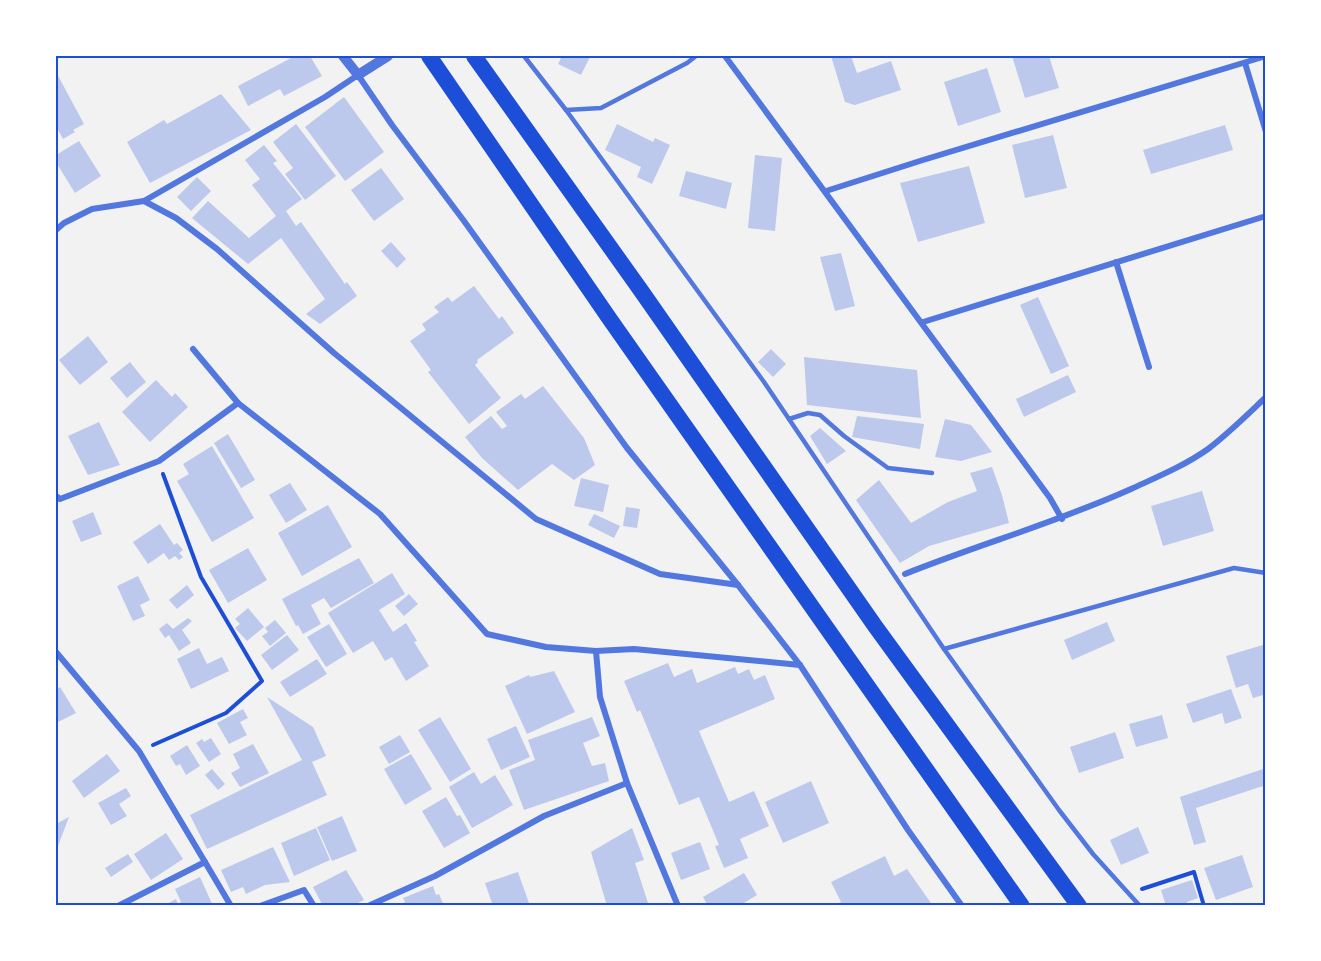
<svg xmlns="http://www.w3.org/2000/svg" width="1321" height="961" viewBox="0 0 1321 961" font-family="Jost,sans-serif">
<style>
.building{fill:#bdc9ec}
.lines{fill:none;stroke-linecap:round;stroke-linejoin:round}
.path{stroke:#1d4ed8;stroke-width:4}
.service{stroke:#5277de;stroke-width:4.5}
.minor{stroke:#5277de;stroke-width:6}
.tertiary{stroke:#5277de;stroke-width:10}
.trunk{stroke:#1d4ed8;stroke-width:16}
.neatline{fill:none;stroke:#1d4ed8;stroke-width:2}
</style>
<rect width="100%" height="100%" fill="#f2f2f2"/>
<g class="building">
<polygon points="295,56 310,56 322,76 284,96 280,89 248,106 238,86"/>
<polygon points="562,56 588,56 590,57 581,75 558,64"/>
<polygon points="831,56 851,56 857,73 891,61 901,90 855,105 845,102"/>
<polygon points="1012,56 1049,56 1059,88 1025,98"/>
<polygon points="987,68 1001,112 958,126 944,82"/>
<polygon points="56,72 84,124 73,130 75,132 63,139 56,126"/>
<polygon points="221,94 251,130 150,183 127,142 164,120 167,124"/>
<polygon points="344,97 384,152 345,181 305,127"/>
<polygon points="296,124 336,176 305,200 285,174 293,168 273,142"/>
<polygon points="617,124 653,142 655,138 670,145 652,184 637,177 641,167 605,150"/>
<polygon points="1225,125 1233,150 1151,174 1143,150"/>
<polygon points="1053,135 1067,188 1025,198 1012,145"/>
<polygon points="79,141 101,176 75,193 56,162 56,155"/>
<polygon points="264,145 277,161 273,163 302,199 286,211 296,226 301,222 345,284 347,282 357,296 320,324 306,314 325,299 281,238 248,264 192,218 208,201 249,238 276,216 252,185 260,179 245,160"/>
<polygon points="755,155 782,158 775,231 748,228"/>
<polygon points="969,166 985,223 918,242 900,183"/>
<polygon points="381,168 404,199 374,221 351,190"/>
<polygon points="686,171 732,183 726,209 679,196"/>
<polygon points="197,177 211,191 191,211 177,197"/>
<polygon points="391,242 406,259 397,268 381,251"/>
<polygon points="841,253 855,306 835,311 820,257"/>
<polygon points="474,286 499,319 502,316 514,333 477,360 478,362 475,365 501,398 469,424 428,372 431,370 410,341 426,330 422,324 439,312 434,307 448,297 452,302"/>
<polygon points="1038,297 1069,366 1051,374 1020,305"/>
<polygon points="88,336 108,362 80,385 59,360"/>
<polygon points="771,349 786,364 773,377 758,362"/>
<polygon points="804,357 917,370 921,418 807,405"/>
<polygon points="130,362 146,382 127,398 110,378"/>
<polygon points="1068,375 1076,392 1024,417 1016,399"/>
<polygon points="156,380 172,397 175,393 188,407 150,442 122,412"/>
<polygon points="543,386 584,438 595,465 574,480 552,464 518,490 482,458 465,437 491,416 502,429 507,426 496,412 521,394 525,399"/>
<polygon points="857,416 924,424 920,449 852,437"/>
<polygon points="945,419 971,425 992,452 961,461 935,457"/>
<polygon points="99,422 120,465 88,475 68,436"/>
<polygon points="820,428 846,451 827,464 810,436"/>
<polygon points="228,434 255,480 241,488 214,443"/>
<polygon points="212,446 254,518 212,542 177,481 189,474 183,464"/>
<polygon points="992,467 1002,495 1009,523 929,546 900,563 856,500 879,480 911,523 948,502 977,491 970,473"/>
<polygon points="581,478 609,485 603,512 574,506"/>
<polygon points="290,483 307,510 286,523 269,495"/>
<polygon points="1202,491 1214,531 1163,546 1151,506"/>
<polygon points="328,505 352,547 302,576 278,533"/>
<polygon points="626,507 640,509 637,528 623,526"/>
<polygon points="93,512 102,534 81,542 72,521"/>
<polygon points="594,514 620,526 614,538 588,525"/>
<polygon points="160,524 174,545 177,543 183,550 179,553 183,557 179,560 175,556 169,560 164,553 148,564 133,542"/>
<polygon points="248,548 267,580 228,603 209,570"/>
<polygon points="359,558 374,583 331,608 324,598 311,605 321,624 303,634 298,625 296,626 282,599"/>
<polygon points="392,573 405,594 379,610 393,632 406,623 417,641 414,642 429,666 406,681 392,657 385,661 373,641 353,653 328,613"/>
<polygon points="138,576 150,600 140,605 145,616 133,621 117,586"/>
<polygon points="187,585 194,595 177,609 169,600"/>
<polygon points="409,594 418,604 404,616 395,606"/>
<polygon points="248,608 264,627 247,641 235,628 240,624 235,619"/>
<polygon points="188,618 192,621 182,630 191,643 179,651 169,635 165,638 159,629 167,623 173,629"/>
<polygon points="275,620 286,633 270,646 262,636 268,632 265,628"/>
<polygon points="1107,622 1115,641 1072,660 1064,640"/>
<polygon points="329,624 347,654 326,667 307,637"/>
<polygon points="287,635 299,650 272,670 261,655"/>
<polygon points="1266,644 1266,694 1253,698 1248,684 1236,688 1226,656"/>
<polygon points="199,648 207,664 222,657 229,671 191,689 177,659"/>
<polygon points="317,659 327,674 290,697 280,682"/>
<polygon points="668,663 674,677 692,669 697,683 735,667 738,674 749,669 754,680 765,675 775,699 699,731 729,802 754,791 769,826 740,839 748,858 724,868 715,846 719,845 699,797 679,805 640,710 637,712 624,681"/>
<polygon points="554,671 575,712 527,734 505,686 529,675 530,677"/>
<polygon points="60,687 76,713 56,723 56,689"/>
<polygon points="1231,689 1242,718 1225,724 1222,713 1193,723 1186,704"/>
<polygon points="267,697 313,727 326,756 312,762 327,795 207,849 190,815 302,760"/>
<polygon points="243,709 248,718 240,722 247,735 229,744 217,723"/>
<polygon points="1162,715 1168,738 1136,747 1129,724"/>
<polygon points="440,717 471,769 450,782 418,730"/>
<polygon points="592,717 600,736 583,743 592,766 605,763 609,781 524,810 509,770 535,760 528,740"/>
<polygon points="516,726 530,757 501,770 487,739"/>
<polygon points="1115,732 1124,758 1079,773 1070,747"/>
<polygon points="400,735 410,752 389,764 379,747"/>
<polygon points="211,738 221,754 209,762 196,743 202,739 204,742"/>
<polygon points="253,744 269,773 240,787 231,773 240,768 233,754"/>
<polygon points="187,745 200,766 186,775 180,764 176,766 170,756"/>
<polygon points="107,754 120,771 84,798 72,781"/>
<polygon points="411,754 432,789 405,805 384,769"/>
<polygon points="1266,768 1266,785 1196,808 1206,842 1194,845 1180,797"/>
<polygon points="212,769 225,784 218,790 205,775"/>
<polygon points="474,772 481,784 495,775 513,805 472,828 449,787"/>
<polygon points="811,781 829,823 783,843 765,802"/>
<polygon points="126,788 131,796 119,804 127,816 111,825 98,803"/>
<polygon points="446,797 457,816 460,815 470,833 444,848 422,811"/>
<polygon points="342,816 357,851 332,861 317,827"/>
<polygon points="69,817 56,851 56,824"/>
<polygon points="1138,827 1149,853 1121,865 1110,840"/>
<polygon points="316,828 330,860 294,876 281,843"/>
<polygon points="632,828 644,860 635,863 649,906 607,906 591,852"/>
<polygon points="166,833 183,859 151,880 134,854"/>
<polygon points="700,842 710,869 681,880 671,853"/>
<polygon points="273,847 290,882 265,885 246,894 243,887 231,892 221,870"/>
<polygon points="128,854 133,862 111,877 105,868"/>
<polygon points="1242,855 1253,887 1216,900 1204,868"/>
<polygon points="885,856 894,876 907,869 933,906 834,906 841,902 831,882"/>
<polygon points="346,870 364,900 351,906 323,906 313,887"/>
<polygon points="518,872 530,906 493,906 485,883"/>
<polygon points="744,873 757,895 739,906 708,906 703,897"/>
<polygon points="200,877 213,906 163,906 176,899 178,904 181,902 175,889"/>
<polygon points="1192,880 1198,898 1187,902 1188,906 1166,906 1161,890"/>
<polygon points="433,886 436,895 439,894 444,906 397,906 405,902 403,898"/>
</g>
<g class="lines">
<g class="path">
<polyline points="153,745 226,713 262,681 201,577 163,474"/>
<polyline points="1142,889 1194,872 1204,906"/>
</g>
<g class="service">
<polyline points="524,56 566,110 764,382 944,649 1059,810 1093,854 1140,906"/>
<polyline points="566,110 601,108 687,63 696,56"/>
<polyline points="789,419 808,413 820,415 844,436 888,468 932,473"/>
<polyline points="944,649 1234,568 1266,573"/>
</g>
<g class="minor">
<polyline points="725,56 1050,498 1062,519"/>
<polyline points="1245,63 1266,132"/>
<polyline points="826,191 923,160 1266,56"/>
<polyline points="144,201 176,218 217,249 334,353 536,519 660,574 738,585"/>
<polyline points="56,230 64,223 92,209 144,201 325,97 358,75 392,125 464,221 627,448 738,585 800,665 908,830 962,906"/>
<polyline points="1116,262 1149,367"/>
<polyline points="923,322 1266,216"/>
<polyline points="193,349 238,403"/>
<polyline points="56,496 60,499 159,461 238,403 380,514 487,634 546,647 596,651 634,649 800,665"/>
<path d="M905,574C980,544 1058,522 1131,489C1157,477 1184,466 1208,449C1229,433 1247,415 1266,397"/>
<polyline points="596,651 600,697 627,783 678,906"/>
<polyline points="56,652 139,751 205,862 118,906"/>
<polyline points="205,862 231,906"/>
<polyline points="260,906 304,890 314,906"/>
<polyline points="368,906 435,876 544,816 627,783"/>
</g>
<polyline class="tertiary" points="343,56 358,75 388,56"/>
<g class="trunk">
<polyline points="429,56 609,318 1022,906"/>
<polyline points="474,56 642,292 875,626 1079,906"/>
</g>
</g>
<rect width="1321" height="961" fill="none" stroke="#ffffff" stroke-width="114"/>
<rect x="57" y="57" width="1207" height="847" class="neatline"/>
</svg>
